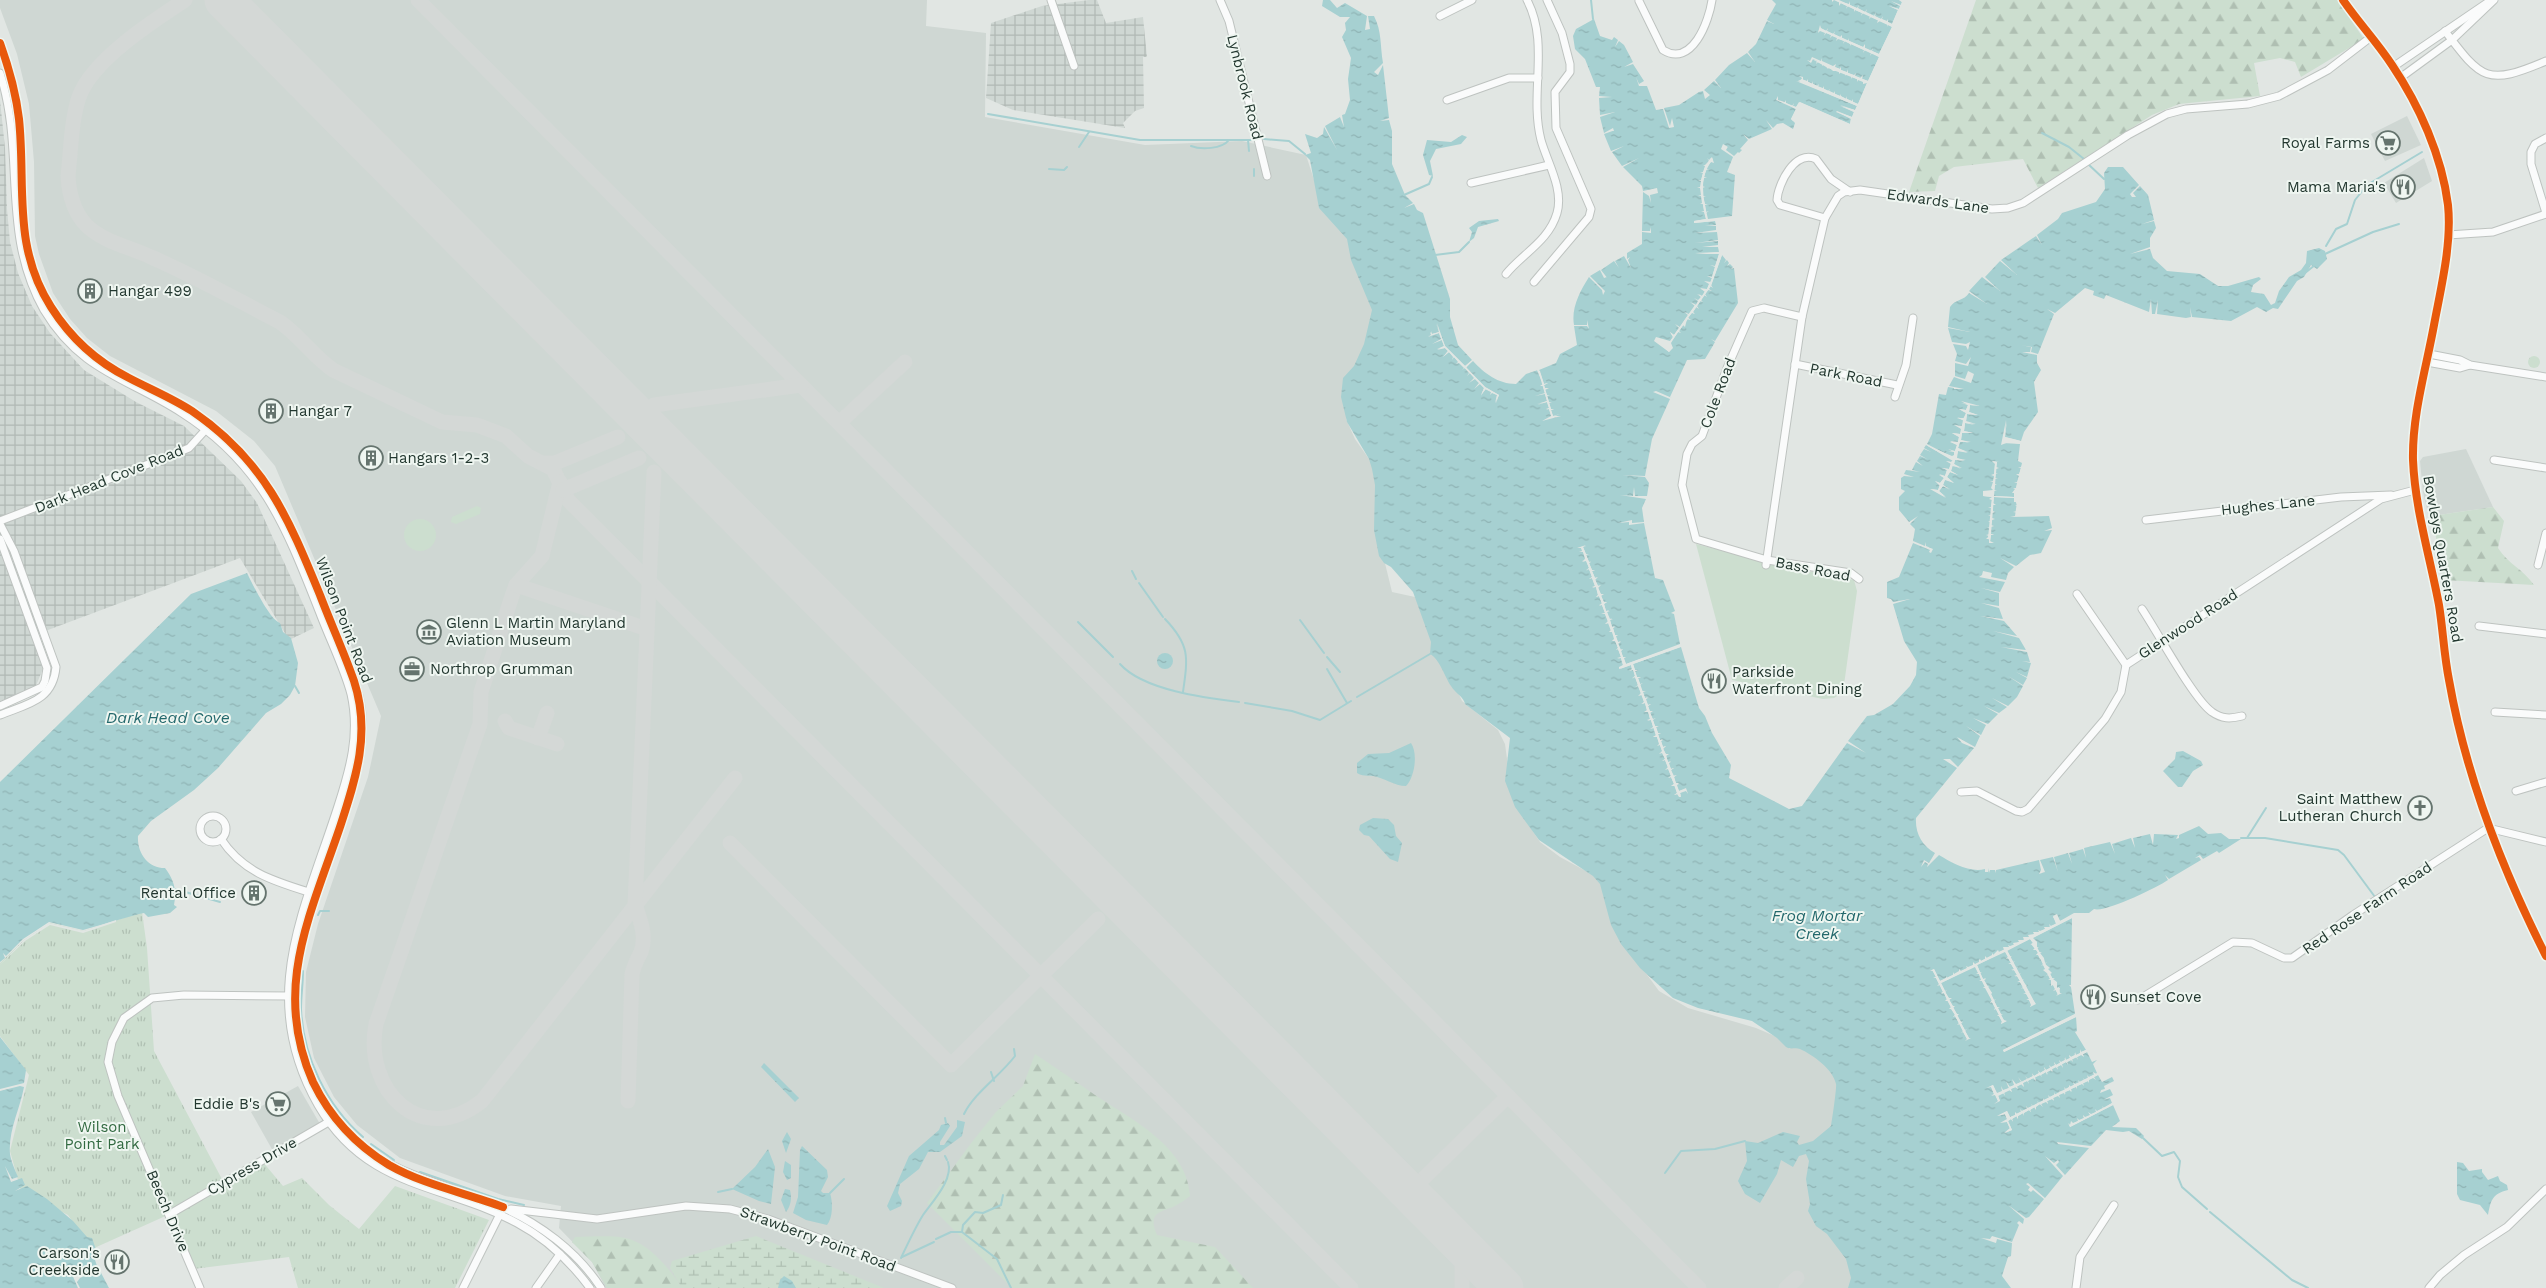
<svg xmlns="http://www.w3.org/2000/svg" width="2546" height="1288" viewBox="0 0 2546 1288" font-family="'Work Sans',sans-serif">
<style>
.built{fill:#cfd7d3}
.industrial{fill:url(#industrial-grid)}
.grass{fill:#ccdecf}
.forest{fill:url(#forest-firs)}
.wetland{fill:url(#wetland-marsh)}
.park{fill:url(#park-tufts)}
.water{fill:url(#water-ripples)}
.pier{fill:#e1e6e3}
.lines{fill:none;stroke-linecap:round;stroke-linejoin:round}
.stream{stroke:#a6d0d1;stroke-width:2}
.taxiway{stroke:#d4d8d6;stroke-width:15}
.runway{stroke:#d4d8d6;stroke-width:39}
.minor-casing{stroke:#bec3c0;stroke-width:9}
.minor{stroke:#fafbfb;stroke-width:7}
.cycleway-casing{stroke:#eff6f1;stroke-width:11}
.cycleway{stroke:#e8590c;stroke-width:8}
.labels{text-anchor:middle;stroke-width:4;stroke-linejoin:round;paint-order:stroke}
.street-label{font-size:15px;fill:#22372f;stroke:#eff6f1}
.poi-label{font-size:15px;fill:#22372f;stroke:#eff6f1;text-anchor:start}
.park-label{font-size:15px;fill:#316940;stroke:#eff6f1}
.water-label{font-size:16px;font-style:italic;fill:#23686c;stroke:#eff6f1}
</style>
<defs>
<pattern id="industrial-grid" width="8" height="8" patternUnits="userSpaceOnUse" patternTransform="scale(1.25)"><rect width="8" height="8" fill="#cfd7d3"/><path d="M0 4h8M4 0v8" fill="none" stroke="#b1b9b5"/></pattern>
<pattern id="forest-firs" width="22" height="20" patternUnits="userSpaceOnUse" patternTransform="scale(1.25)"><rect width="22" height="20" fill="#ccdecf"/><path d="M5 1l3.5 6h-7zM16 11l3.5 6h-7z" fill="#afbfb2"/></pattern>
<pattern id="wetland-marsh" width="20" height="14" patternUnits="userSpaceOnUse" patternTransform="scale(1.25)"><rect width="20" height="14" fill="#ccdecf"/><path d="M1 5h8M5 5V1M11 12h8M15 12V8" fill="none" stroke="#afbfb2"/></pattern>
<pattern id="park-tufts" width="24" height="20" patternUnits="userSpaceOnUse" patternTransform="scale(1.25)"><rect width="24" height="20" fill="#ccdecf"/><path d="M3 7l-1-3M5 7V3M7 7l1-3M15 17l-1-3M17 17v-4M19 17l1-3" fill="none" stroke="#afbfb2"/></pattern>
<pattern id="water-ripples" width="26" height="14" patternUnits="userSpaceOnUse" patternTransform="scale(1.25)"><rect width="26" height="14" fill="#a6d0d1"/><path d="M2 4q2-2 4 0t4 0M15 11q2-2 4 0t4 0" fill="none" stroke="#8fb3b4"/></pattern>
</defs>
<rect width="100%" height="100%" fill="#e1e6e3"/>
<g class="built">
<polygon points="0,0 927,0 926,26 986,33 985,117 1145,145 1242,141 1306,155 1325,214 1343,220 1375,317 1346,419 1355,439 1376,469 1383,555 1392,592 1415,597 1462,701 1498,730 1505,744 1510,781 1518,809 1540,842 1560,857 1597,877 1637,961 1659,991 1688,1008 1756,1028 1810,1051 1836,1074 1841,1092 1822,1228 1849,1258 1852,1288 606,1288 592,1262 559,1228 561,1206 505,1196 400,1158 357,1125 334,1097 314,1058 305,1017 306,972 318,924 368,777 381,716 275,466 254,441 216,411 110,356 87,338 70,319 53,293 39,254 35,236 34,162 29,104 17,54 0,8"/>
<polygon points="2407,116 2421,145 2385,161 2371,134"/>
<polygon points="2424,158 2432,181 2396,203 2384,183"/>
<polygon points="2466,449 2493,507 2432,516 2427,509 2423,492 2420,461 2423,457"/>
<polygon points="298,1086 320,1124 273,1151 251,1112"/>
</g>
<g class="industrial">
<polygon points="1089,0 1097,0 1106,23 1143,17 1147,57 1143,57 1144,108 1135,111 1123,123 1125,128 1013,110 986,98 991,23 1042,6"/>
<polygon points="0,100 5,148 7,209 10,242 18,273 32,306 50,333 84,370 136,402 184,426 241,481 257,503 314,628 289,640 240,558 32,636 44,666 35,688 0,701"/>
</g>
<g class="grass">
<polygon points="477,506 481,508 480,514 456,524 451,522 452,517"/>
<circle cx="420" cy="535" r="16"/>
<polygon points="1696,544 1781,566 1854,580 1857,591 1843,692 1834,698 1823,699 1732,680"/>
</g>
<g class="forest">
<polygon points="1976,0 2337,0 2364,39 2301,77 2295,62 2280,58 2254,63 2260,96 2179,104 2152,115 2038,188 2023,159 1954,167 1939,176 1935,191 1909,192"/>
<path d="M2493,507L2504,521L2498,548C2509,565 2522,568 2534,585L2444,580L2432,516Z"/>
<path d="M1035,1054C1055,1067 1075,1081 1095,1095C1132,1120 1187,1146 1190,1196C1185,1200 1179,1204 1173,1207C1155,1213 1149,1216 1157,1235L1215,1247L1253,1288H1012L927,1203L972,1142L996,1112L1023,1086Z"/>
<path d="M575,1237C591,1237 609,1235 625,1238C648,1242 671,1270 682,1288H607L592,1262L572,1242Z"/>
</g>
<polygon class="wetland" points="756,1236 884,1288 682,1288 670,1268 672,1261"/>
<g class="park">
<circle cx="2534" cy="362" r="6"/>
<polygon points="142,912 147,948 154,1051 224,1183 262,1161 283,1186 302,1178 329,1205 359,1229 395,1186 489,1220 455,1288 298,1288 289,1257 193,1269 170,1214 92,1249 68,1215 21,1191 10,1151 29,1075 0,1036 0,963 24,940 50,923 84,931"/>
</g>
<g class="water">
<path d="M1323,0H1330L1337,8L1345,3L1367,16L1365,30L1370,29L1368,16H1374C1382,31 1380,46 1383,63L1374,72L1378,75L1383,65L1389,118L1380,121L1389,120L1392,131V164L1405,195L1413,203L1404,208L1414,204L1417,210L1423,213L1450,299V317L1458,345L1472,360L1465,366L1445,346L1437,323L1439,332L1432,334L1430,332L1431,335L1428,337L1439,333L1444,346L1437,349L1445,348L1448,351L1443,357L1449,352L1484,388L1481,396L1485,389L1497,395L1495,403L1499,395L1485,387L1466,367L1473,361C1484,373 1498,384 1516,384L1526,374L1538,370L1547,401L1537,404L1547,402L1549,408L1546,410L1549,409L1552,417L1542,421L1560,414L1553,416L1551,410L1554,409H1551L1544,385L1548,383L1544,384L1539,370L1556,363L1560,354L1577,345L1574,326H1587L1589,329L1587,320V325H1574C1571,308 1580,291 1589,277L1602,290L1603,295L1605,291L1590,276L1600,270L1604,278L1607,277L1612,284L1601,270L1614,261L1619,268L1615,261L1624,256L1631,268L1628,260L1630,257L1627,259V253L1642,244V232L1651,233V227L1650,231H1642L1643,192L1649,196L1651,203L1650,195L1658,193L1657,188L1643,191L1642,186L1623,167L1639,158L1622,166L1612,152L1624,146L1611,151L1604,134L1621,128L1614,131L1613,128L1604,133L1600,117L1615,112L1600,115L1599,98L1612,97L1599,96L1600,87H1596L1585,59L1575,49L1573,36L1576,29L1594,19L1600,36L1612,40L1614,37L1618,40L1615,47L1619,41L1624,45L1633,62L1624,67L1633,64L1644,81L1639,84L1636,77L1639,86H1647L1656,110L1663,109L1669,128L1674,127L1672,118L1670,126L1664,108L1679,105L1699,92L1703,91L1705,99L1710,95L1704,90L1714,81L1721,88L1715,80L1729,65L1747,53L1755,62L1748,52L1756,44L1767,21L1774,24L1767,20L1776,4L1772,0H1832V2L1834,0L1892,27L1879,54L1820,28L1821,26L1818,32L1820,30L1879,57L1868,81L1841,70V67L1840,69L1812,59L1828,68L1867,83L1858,104L1802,79L1798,81L1857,106L1855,110L1840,105L1854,112L1852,117L1837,112L1851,119L1850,124L1800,102L1796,107L1781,101L1796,109L1791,119L1795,123L1793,129L1783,123L1777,124L1773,128L1766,120L1772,129L1749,139L1743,134L1748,140L1740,149L1742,150L1739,153L1738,152L1734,156L1726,150L1730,143L1728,147L1723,144L1721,149L1733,157L1727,172L1735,175L1732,216L1708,219C1703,197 1698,178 1713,159L1711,158C1696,177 1701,197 1706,219L1694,221V223L1715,221L1716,225L1705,226H1716V230L1695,233L1717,232L1718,240L1695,243L1718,241V245L1702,247H1718L1719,252L1695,254H1719L1712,277L1707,276L1712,278L1707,289H1701L1705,291L1702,296L1699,294L1701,297L1696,305L1691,302L1695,305L1674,335L1670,332L1673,337L1670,342L1660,344L1669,352L1672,348L1670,343L1688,319L1691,320L1688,318L1692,312L1694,314L1693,312L1711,286L1722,255L1726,260L1724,263L1727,260L1729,263L1727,266L1730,264L1733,267L1731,269L1734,268L1738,303L1715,341L1711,339L1715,342L1711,349L1706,346L1711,349L1705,359L1687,360L1670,397L1672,398L1656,391L1653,392L1670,399L1652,439L1645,476L1622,475L1645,477L1649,483L1647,496H1635L1634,487L1633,496L1620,495L1646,499L1642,508L1644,522L1632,523V520L1618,523L1629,522V525L1644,523L1655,578L1663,580L1675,611L1671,613L1674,614L1680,644L1626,664L1623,658L1626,657H1623L1621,651L1623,649L1621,650L1618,643L1621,642H1618L1615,636L1618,635H1615L1613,628L1615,627H1612L1610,620L1612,618L1610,619L1607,612L1609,610L1606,611L1604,604L1607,602L1604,603L1601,595H1604H1601L1598,587L1600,585L1598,586L1595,579L1597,577L1595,578L1592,571L1595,570H1592L1589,563L1591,562H1589L1583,547L1586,546L1581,547L1586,559L1582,561L1586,560L1589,568L1586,570L1589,569L1592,577L1589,579L1592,578L1595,586L1592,588L1596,587L1598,595L1596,597L1599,596L1602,604L1599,605H1602L1605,613L1602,614H1605L1608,622L1605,624L1608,623L1611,631L1609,632L1612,631L1615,639L1612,641L1615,640L1618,648L1616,650L1618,649L1621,657L1617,659L1621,658L1623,665L1620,669L1631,665L1632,669L1629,670L1633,669L1635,676L1632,678L1635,677L1641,694L1638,696L1641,694L1644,702L1642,704L1645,703L1647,711L1644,712L1648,711L1650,719L1647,720H1651L1656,736L1653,737H1657L1665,759L1662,761L1665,760L1671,776L1668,778L1671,777L1674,784L1671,786L1674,785L1677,793L1674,795L1678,794L1681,796L1680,793L1686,789L1679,791L1676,785L1679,784H1676L1674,777L1676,775L1674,776L1671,770L1674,768L1671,769L1668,763L1671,762H1668L1666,755L1669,754L1666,755L1663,748L1666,746L1663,747L1661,741L1663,740H1660L1658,734L1661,733H1658L1656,727L1658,726H1655L1650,712L1653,711L1650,712L1648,706L1651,704L1648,705L1645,699L1648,698H1645L1638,678L1641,677H1637L1635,671L1638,670H1635L1633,664L1681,647L1699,708L1705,716L1712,733L1731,765L1729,778L1789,809L1802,806L1847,743L1866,753L1848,741L1867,716L1874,715L1893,704L1910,686L1916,675L1917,662L1904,641L1893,604L1910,599L1893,602L1891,599L1887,598V582L1899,577L1913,543L1930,550L1929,552L1931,553L1933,549L1926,546V542L1925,546L1913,541L1915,529L1910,524L1918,516L1909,522L1899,510V497L1905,491L1901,489V478L1904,476L1914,477L1904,474L1906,470L1920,472L1912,470L1916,462L1923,466L1917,461L1920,456L1927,459L1920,455L1924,449L1931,452L1924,448L1926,445L1953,461L1951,462L1946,461L1951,463L1949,469L1942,468L1947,470L1945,476L1939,475L1944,478L1940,483L1935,481L1940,486L1938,490L1931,489L1946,497L1939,491L1943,486L1950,489L1943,485L1945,479L1954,483L1947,477L1950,472L1958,475L1951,471L1953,465L1961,469L1954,464L1955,460L1965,461L1957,458L1958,451L1968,452L1958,448L1960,441L1970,443L1961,440L1962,433H1973L1964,431L1965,423L1975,425L1966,422L1967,414L1978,415L1969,412L1970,405L1980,406L1961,403L1968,405L1966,410L1959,409L1966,413L1965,418H1957L1963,420L1962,426L1954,425L1962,429L1960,434L1952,433L1959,437L1958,442L1950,441L1957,445L1955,451H1948L1954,452L1955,455L1952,457L1927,444L1932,434L1939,394L1946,395L1948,387L1954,388V392V389H1964L1949,386L1954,377L1971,383L1974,374L1968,371L1965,379L1955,376V363L1968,366L1971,357L1966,364L1955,361L1957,354L1953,344L1966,346L1968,350L1970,342L1966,344L1952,342L1948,328L1970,332L1948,327L1950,307C1955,299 1964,301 1969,293L1987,304L1969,291L1982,277L2000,291L1985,277L2000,261L2017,275L2001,260L2036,236L2042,245L2037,235L2058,219L2062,213L2096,202L2105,189L2104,173L2108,167H2123L2139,185L2130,194L2132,197H2136L2133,193L2140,186L2148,195L2154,220L2142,224L2154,221L2156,228L2150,238V247L2130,254L2150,249L2153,258L2167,271L2200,274L2218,286H2228L2259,277L2261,279L2253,285L2251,292L2264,294L2271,305L2275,303L2279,291L2289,277L2301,270L2306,263L2307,251L2319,248L2325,251L2327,259L2317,269L2311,265L2304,277L2297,281L2278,309L2273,308L2266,312L2257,307L2231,321L2192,317L2190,307L2191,317L2186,318L2157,314L2158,300L2155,314H2152L2151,299L2149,312L2106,295L2104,299L2093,295L2094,291L2085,288L2055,313L2047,309L2054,314L2038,354L2031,352L2032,347L2020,345L2031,347L2030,352H2022L2037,355V363L2041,370L2034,382L2038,412L2024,432L2021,441L2005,437L2007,420L2003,443L2020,444L2018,461L2022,463L2014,497L1994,496L1997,462L1992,461L1995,463L1993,491H1986L1983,496L1992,497L1988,538L1990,542L1991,535H1994L1991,534L1994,497L2014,498V502H2017L2015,516L2010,517L2049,516L2052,528L2044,531L2052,530L2041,553L2030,555L2016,566L2000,558L2014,567L2008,573L2006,580L1991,577L1992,573L1983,571L1982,575L1979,577L2005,582L2000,592L1981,588L1999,593V606L1981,603L1999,608L2003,619L1980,616L2004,621L2017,636L1993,631L2019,638L2026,650L2001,647L2027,652L2030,662L2022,661L2031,663L2027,677L2016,672L2027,678L2023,685L2008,676L2023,686L2017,697L2008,706L1992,698L2007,707L1999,713L1984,706L1998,714L1988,724L1973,718L1986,725L1981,735L1966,726L1980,736L1975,747L1957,737L1962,743L1974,748L1958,767L1950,759H1943L1957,768L1916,818C1915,833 1922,846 1935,853L1929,863L1924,860L1921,867L1925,862L1928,864L1927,867L1939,855C1952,863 1970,873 1985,869V872H1988V868L1989,873L1990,870H1995L1996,873V870L2039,860L2041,870L2039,874L2045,872L2040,860L2053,857L2058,872L2054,857L2068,853L2072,864L2069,853L2083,849L2086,858L2084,848L2110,842L2115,854L2112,844L2131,838L2135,848L2133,838L2150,834L2153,845L2154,834L2178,835L2176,839L2179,838V835L2199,826L2208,834L2221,833L2229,839H2241L2219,853L2217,851L2203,859L2200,855L2195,858L2199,857L2201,860L2169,879L2165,875L2168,880C2156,888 2105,913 2094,909L2089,913H2074L2060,921L2056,915L2053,917L2057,923L2045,929L2044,927L2045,929L1993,955L1992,953V955L1981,961L1980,959V962L1940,981L1934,969L1932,970L1936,977L1934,978H1936L1943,992L1941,993H1944L1947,1000L1945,1002L1947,1000L1955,1015L1953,1017L1955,1016L1967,1039L1971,1037L1969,1038L1961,1023L1963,1022H1961L1949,999L1951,998L1949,999L1941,983L1975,966L1982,980L1980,981H1982L1985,987L1983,988H1985L1992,1001L1990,1003L1992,1002L1999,1015L1997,1016H1999L2002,1022L2001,1024L2006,1021H2004L1991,994L1992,993L1984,980L1986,978L1983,979L1977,965L2005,951L2008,957L2006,959L2008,958L2011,963L2009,964H2011L2014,969L2012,971L2014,970L2017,975L2015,977L2017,976L2020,981L2018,982H2020L2029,999L2027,1000H2029L2032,1005L2030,1007L2035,1003L2007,950L2030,939L2033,943L2031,944L2035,949L2033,950L2036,949L2038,953L2036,955L2038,954L2058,995L2060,988H2057L2045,963L2047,962L2045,963L2035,943L2037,942L2032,938L2072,918L2071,985H2069L2071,987L2075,1014L2003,1050L2004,1052L2076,1017L2077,1031L2075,1032L2086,1050L2081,1052L2080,1050L2081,1053L2076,1055L2074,1053L2075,1055L2071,1057L2069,1055L2070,1058L2066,1060L2064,1058L2065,1060L2056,1065L2054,1062L2055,1065L2046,1070L2044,1067L2045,1070L2040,1073L2038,1071L2039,1073L2034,1076L2032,1074L2033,1076L2015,1085L2012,1079L2015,1085L2009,1087L2006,1082L2009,1088L2003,1091L2001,1086L2003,1091L1997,1094L1993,1085L1991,1086L1994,1094L1990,1095L1995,1094L1998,1101H2000L1998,1096L2010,1090L2012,1092L2010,1089L2016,1087L2018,1089L2016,1087L2022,1084L2024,1086L2022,1083L2034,1078L2035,1080L2034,1078L2046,1072L2048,1075L2047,1072L2051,1070L2052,1072V1069L2056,1067L2058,1069L2057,1067L2066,1062L2068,1064L2067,1062L2087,1052L2092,1062L2097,1060L2093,1064L2097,1073L2016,1114L2015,1112L2016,1115L2010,1117L2007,1111L1997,1116L2005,1114L2007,1119V1122L2010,1129L2005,1133L2012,1130L2008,1121L2011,1119L2013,1121L2012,1119L2017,1116L2018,1119V1116L2029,1110L2031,1112L2030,1110L2035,1107L2036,1110L2035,1107L2040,1104L2042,1106L2041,1104L2046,1101L2048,1104L2047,1101L2052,1099L2054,1100L2053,1098L2064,1092L2066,1094L2065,1092L2070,1090L2072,1092L2071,1089L2088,1081L2089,1083L2088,1080L2098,1075L2102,1082L2112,1077L2114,1081L2104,1086L2105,1089L2101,1090L2102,1088L2100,1093L2110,1089L2113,1095L2103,1100L2110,1098L2112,1103L2085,1118L2083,1115L2084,1118L2070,1125L2069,1123L2070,1127L2113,1105L2120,1121L2112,1127L2136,1128L2144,1136L2142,1139L2129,1131L2123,1132L2106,1130L2091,1146L2057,1142L2058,1144L2089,1148L2065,1175L2056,1165L2059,1162L2058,1160L2054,1163L2045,1156L2063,1176L2045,1198L2028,1183L2026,1184L2030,1187L2028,1190L2031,1192L2033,1190L2044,1199L2029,1217L2026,1218L2008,1205L2024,1219L2023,1224L2019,1221L2017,1223L2019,1225L2012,1242L1992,1236L1990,1239L1981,1238L1996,1243L1997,1239L2012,1243L2011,1256L2008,1257L2002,1276L2011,1288H1848L1851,1278L1846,1259L1827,1234L1816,1226L1808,1211L1810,1204L1806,1179L1809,1161L1806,1154L1799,1156L1793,1167L1781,1160L1777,1174L1760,1203L1745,1194L1738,1181L1747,1161L1745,1141L1758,1143L1783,1132L1800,1136L1797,1142L1799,1145L1813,1141L1831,1126C1832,1121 1837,1086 1836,1084C1833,1069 1813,1055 1800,1049C1795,1047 1791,1050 1786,1047L1777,1038L1752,1021L1698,1008L1673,998L1640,968L1621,944L1611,925L1600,884L1593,876L1539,840L1515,807L1505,781L1510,738L1465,704C1464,697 1455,693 1451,686C1445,677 1439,658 1430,654L1431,642L1413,592L1391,567L1384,563L1379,556L1374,530L1375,485L1372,469L1369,459L1347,422L1341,397L1343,378L1354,366L1364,344L1372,310L1351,260L1347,239L1319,208L1310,160L1305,155L1311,153L1305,134L1317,138L1323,134L1324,127L1337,150L1325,126L1340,117L1344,127L1342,115L1345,114L1350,100L1348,79L1351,58L1342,37L1346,30L1345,23L1350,17H1340L1322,6Z"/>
<polygon points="1839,0 1899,0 1902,2 1899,9 1889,6 1898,10 1892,24"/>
<polygon points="1462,135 1467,137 1461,144 1436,149 1430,161 1433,176 1429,175 1423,155 1427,140 1451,142"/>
<polygon points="1498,219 1499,221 1478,227 1474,238 1469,242 1472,232 1469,228 1479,221"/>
<path d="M247,573C253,585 270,620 280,623L283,632L291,638L298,663L295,686L290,695L281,704L266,713L218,768L194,790L151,821L138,836C137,853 148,868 165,868C174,880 177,890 174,905L177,907L170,913L148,917L144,913L139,914L83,930L49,922L23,939L6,956L3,953L5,958L0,962V782L191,594Z"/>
<circle cx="1165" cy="661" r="8"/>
<path d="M1411,743C1418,753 1415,777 1406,786C1394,786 1385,778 1373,776C1367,775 1363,777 1357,773V763L1368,754L1389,753Z"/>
<polygon points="2183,751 2201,761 2203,765 2193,771 2182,787 2178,787 2163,771 2175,759 2176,752"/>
<polygon points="1373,818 1388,819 1394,825 1396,836 1402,843 1398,862 1390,859 1369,836 1364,835 1359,830 1360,825"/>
<polygon points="0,1037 26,1070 24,1083 0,1089"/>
<polygon points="764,1063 799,1098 795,1102 761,1067"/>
<path d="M20,1086L24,1087C20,1109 8,1131 10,1154C11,1161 15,1170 18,1177L12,1179L5,1166L11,1182L22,1178L25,1185L15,1191L27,1186L47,1199L73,1221L87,1237L92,1238L99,1258L95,1260L98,1269L75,1276L71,1272L78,1288H0V1091Z"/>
<polygon points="957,1120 965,1122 962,1136 940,1152 928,1152 919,1169 900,1184 898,1193 902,1201 901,1206 890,1211 887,1206 909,1156 939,1130 941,1125 948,1123 950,1126 940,1142 940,1145 944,1145 957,1127"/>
<polygon points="787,1132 791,1139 786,1153 782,1141"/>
<path d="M802,1146L827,1170L828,1177L821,1191L823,1193H830C833,1202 833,1218 827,1225L806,1220L793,1213L798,1197L800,1150Z"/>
<polygon points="768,1149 775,1167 771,1204 759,1201 732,1189 755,1167"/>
<polygon points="785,1161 791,1165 791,1178 787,1180 783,1172"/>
<path d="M2457,1162L2463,1163L2469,1171L2482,1169V1172L2488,1180L2498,1176L2500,1181L2507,1185L2508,1190C2492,1194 2491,1200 2488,1215L2480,1205L2460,1200L2457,1194Z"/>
<path d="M785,1189L790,1190C792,1199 791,1205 786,1212L781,1200Z"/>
<polygon points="99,1269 109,1288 80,1288 77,1282 80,1278"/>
<polygon points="784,1276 792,1281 796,1288 778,1288 780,1280"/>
</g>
<g class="pier">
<polygon points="1834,0 1849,4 1850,1 1850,5 1857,8 1859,5 1858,8 1865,12 1867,9 1866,12 1874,16 1876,12 1875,16 1881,19 1883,16 1882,19 1887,21 1888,19 1888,22 1892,24 1898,10 1889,6 1899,9 1900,6 1891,1 1901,5 1902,2 1899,0 1905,1 1850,127 1801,105 1793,121 1791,119 1796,109 1776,100 1778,96 1778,100 1785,102 1786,100 1786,103 1792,106 1794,103 1793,106 1796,107 1799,102 1850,124 1851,118 1836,112 1837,111 1852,117 1854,112 1840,106 1855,110 1857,106 1796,81 1800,82 1802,78 1799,76 1803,77 1803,80 1807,81 1808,79 1808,82 1812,84 1813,81 1813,84 1817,86 1819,84 1818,87 1823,88 1824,86 1824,89 1828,91 1830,89 1829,91 1834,93 1835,91 1835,94 1840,96 1841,94 1841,96 1846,99 1847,96 1847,99 1852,101 1853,99 1853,102 1858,104 1867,83 1863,84 1863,82 1858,80 1857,82 1857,79 1852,77 1851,79 1851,76 1846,74 1845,76 1845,74 1841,72 1839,74 1839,71 1833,71 1829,67 1828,69 1824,64 1822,66 1822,64 1818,62 1816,64 1817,61 1813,59 1811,63 1807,60 1810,61 1812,57 1821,61 1822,58 1822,61 1833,66 1836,64 1835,67 1840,69 1841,67 1841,70 1847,72 1848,69 1848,73 1854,75 1856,73 1855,76 1860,78 1863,75 1862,79 1868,81 1879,57 1872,53 1870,56 1871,53 1865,50 1863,53 1864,50 1851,44 1850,46 1850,44 1845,41 1843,44 1844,41 1838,39 1836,41 1837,38 1832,36 1830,38 1831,35 1826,33 1824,36 1825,33 1820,31 1818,33 1820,25 1821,28 1826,31 1828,28 1827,31 1833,34 1835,31 1834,34 1840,37 1842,35 1842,38 1848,41 1849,38 1849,41 1863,47 1865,44 1865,48 1871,51 1873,48 1872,51 1879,54 1892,27 1888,24 1887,27 1887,24 1880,21 1877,23 1878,20 1871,17 1869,19 1870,16 1863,13 1861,16 1862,13 1855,10 1854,12 1854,9 1848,6 1846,9 1847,6 1841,3 1839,6 1839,2"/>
<polygon points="1712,157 1714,163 1711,162 1707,167 1706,169 1709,170 1706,170 1704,177 1707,178 1704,178 1702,186 1705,187 1702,188 1703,196 1706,196 1703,197 1705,204 1708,204 1705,205 1706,212 1709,211 1706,213 1707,219 1715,219 1715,221 1694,223 1694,221 1706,219 1704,212 1701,212 1704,211 1703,204 1700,204 1702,203 1701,196 1698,196 1701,195 1700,188 1697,188 1700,187 1701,181 1698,180 1701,180 1703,173 1700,172 1703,172 1705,166 1703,165 1705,165 1709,161 1707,158 1709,160"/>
<polygon points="1719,252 1722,255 1711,285 1713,288 1710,286 1709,289 1712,291 1708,290 1705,294 1707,297 1704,295 1701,300 1703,302 1700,301 1697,306 1699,309 1696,307 1693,312 1695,314 1692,313 1688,318 1691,320 1687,319 1685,327 1683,325 1679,331 1681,333 1678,332 1671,343 1673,348 1669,352 1654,341 1656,337 1670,341 1673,337 1670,332 1674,335 1679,328 1675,324 1680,327 1688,315 1684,312 1689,314 1695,306 1690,302 1696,305 1698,301 1694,298 1698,300 1701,297 1697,294 1702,296 1705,292 1700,288 1707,289 1709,284 1704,281 1711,282 1712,278 1707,276 1712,277 1715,267 1710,265 1715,266 1719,254 1695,253"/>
<polygon points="1436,323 1445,346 1465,366 1474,359 1466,368 1485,387 1499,395 1496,403 1497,395 1492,393 1490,395 1491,392 1486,389 1481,395 1484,388 1480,384 1474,389 1479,383 1475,379 1469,383 1474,378 1470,373 1467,376 1469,373 1465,368 1462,370 1464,368 1459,363 1456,364 1458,362 1454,357 1452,360 1453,357 1449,352 1443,357 1448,351 1445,348 1437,350 1444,346 1442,340 1432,344 1441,339 1439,333 1428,336 1431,335 1431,331 1432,334 1436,333 1435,330 1436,333 1439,332"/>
<polygon points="1536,368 1540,371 1544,384 1548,383 1544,385 1545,388 1549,388 1545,390 1547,395 1550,395 1547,396 1549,402 1552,402 1549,403 1551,409 1554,409 1551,410 1553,416 1561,416 1542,421 1551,416 1549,409 1546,409 1549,408 1547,402 1537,405 1547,401 1545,394 1535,396 1545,393 1543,386 1540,386 1543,384"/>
<polygon points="1961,401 1980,406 1970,405 1969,412 1978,415 1967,414 1966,421 1976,424 1965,423 1964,431 1973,433 1962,433 1961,440 1971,442 1960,442 1958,448 1968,453 1958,451 1956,458 1966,460 1955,460 1954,464 1962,468 1952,466 1951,471 1958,475 1950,472 1947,477 1954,483 1945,480 1943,485 1950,490 1943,486 1939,491 1946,498 1930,489 1938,490 1940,484 1935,481 1940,483 1944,478 1939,474 1945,476 1947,470 1942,468 1949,469 1951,464 1946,461 1951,462 1953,460 1926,445 1952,456 1954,455 1954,452 1948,449 1955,451 1957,445 1950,442 1958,442 1959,437 1952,433 1960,434 1961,429 1955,425 1961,427 1964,421 1957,417 1963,419 1966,413 1959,409 1966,410 1968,405"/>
<polygon points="2006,420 2005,437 2021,441 2020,444 2009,442 2001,445"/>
<polygon points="1992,461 1999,462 1997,462 1996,467 1999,468 1996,469 1996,473 1998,473 1995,474 1995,478 1998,478 1995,479 1995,484 1997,484 1995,485 1994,490 1997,490 1994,491 1994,496 2014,497 2014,493 2012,493 2015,489 2013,488 2016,488 2017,483 2014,482 2017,482 2019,476 2016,474 2019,474 2021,468 2018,467 2021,467 2024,462 2016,491 2015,500 2019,501 2019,513 2013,512 2017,511 2017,506 2015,506 2017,505 2014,498 1994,497 1993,503 1996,505 1993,505 1993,511 1995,512 1992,513 1992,518 1995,519 1992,520 1991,525 1994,526 1991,527 1991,534 1994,535 1991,535 1990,541 1994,543 1989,543 1989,539 1986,539 1989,536 1986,535 1990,534 1990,528 1987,528 1990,527 1990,522 1988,522 1990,521 1991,516 1988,515 1991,515 1991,508 1988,507 1991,507 1992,500 1989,499 1992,497 1983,496 1983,491 1993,490 1991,488 1993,482 1990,481 1993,481 1994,476 1991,475 1994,474 1995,464"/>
<polygon points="1586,545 1583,547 1586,554 1589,554 1586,555 1589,562 1591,561 1589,563 1592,570 1595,570 1592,571 1595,578 1598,577 1595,580 1598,586 1601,585 1598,588 1601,594 1604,594 1601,596 1604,602 1607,602 1604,604 1606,611 1610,611 1607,612 1609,619 1613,619 1610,620 1612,627 1615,626 1613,628 1615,635 1618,635 1616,636 1618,642 1621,641 1618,644 1620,650 1623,649 1621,651 1623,657 1626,657 1624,658 1626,664 1683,644 1683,646 1633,664 1635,670 1638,670 1635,671 1637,677 1641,677 1638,678 1640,684 1643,683 1640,685 1642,691 1646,691 1643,692 1645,698 1648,697 1646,699 1648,705 1651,704 1648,706 1650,711 1653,711 1650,713 1653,719 1656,718 1653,720 1655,726 1659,726 1656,727 1658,733 1661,733 1658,734 1660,740 1663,739 1661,741 1663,747 1666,746 1663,749 1666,754 1669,754 1666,756 1668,762 1671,761 1669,763 1671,769 1674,768 1671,770 1673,776 1677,775 1674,777 1676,783 1679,783 1677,785 1679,791 1686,788 1688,794 1686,791 1680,793 1681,797 1679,797 1677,794 1674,795 1677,793 1675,786 1671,786 1674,784 1671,777 1668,778 1671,776 1668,769 1665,770 1668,767 1665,760 1662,761 1665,759 1662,753 1659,754 1662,751 1660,745 1657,746 1659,744 1657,737 1653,737 1656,735 1654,728 1650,729 1653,727 1651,720 1647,721 1650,719 1648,712 1644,712 1647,710 1645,703 1641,704 1644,702 1642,695 1638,696 1641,693 1638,686 1635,687 1638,685 1635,677 1632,679 1635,676 1633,670 1629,671 1632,669 1631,665 1619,669 1619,667 1623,665 1621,658 1617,658 1621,657 1618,649 1616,650 1618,648 1615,641 1612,641 1614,639 1612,632 1609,632 1611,630 1609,623 1605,624 1608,621 1605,614 1601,614 1605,613 1602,605 1599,606 1602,603 1599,596 1596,597 1598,595 1596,587 1592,587 1595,586 1592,578 1589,579 1592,577 1589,569 1586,571 1589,568 1586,561 1582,562 1585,559 1583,552 1579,552 1582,551 1581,548 1577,548"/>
<polygon points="2057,914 2060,921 2076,914 2076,915 2074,922 2072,918 2033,938 2037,942 2037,947 2039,947 2037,948 2039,952 2042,952 2040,953 2044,958 2045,963 2047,962 2045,964 2050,968 2048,969 2052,973 2050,974 2052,978 2055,978 2053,979 2057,982 2057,988 2059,987 2060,993 2062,993 2056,996 2058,994 2056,990 2053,991 2055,989 2053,985 2051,986 2051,980 2048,980 2050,979 2048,975 2046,976 2048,974 2043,970 2045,969 2043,965 2041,966 2043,964 2041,959 2038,960 2040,959 2038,955 2036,955 2038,953 2036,950 2033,950 2035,948 2033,944 2030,945 2033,943 2030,939 2007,951 2010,956 2012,956 2010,957 2013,962 2015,961 2013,963 2016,968 2018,967 2016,969 2019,974 2021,973 2019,975 2022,980 2024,979 2022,981 2027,986 2025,987 2028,992 2030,991 2028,993 2036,1004 2030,1007 2031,1005 2029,1000 2026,1000 2029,999 2026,994 2023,994 2026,993 2023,988 2021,989 2023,987 2020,982 2017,982 2020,981 2017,976 2014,976 2017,975 2014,970 2011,970 2014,969 2011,964 2008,964 2011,963 2008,958 2006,959 2008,957 2005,952 1977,965 1980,972 1982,972 1980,973 1983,979 1986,979 1984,980 1987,986 1989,986 1988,987 1990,993 1992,992 1991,994 1994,1000 1996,999 1994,1001 1997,1007 2000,1007 1998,1008 2001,1014 2003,1014 2001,1015 2004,1020 2007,1021 2001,1024 2002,1021 1999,1016 1997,1016 1999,1015 1996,1009 1994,1010 1995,1008 1992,1002 1990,1003 1992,1000 1986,988 1983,988 1985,987 1982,981 1979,981 1981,980 1979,974 1976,974 1978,973 1975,967 1941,983 1945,991 1947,990 1945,992 1949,998 1952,998 1949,1000 1953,1006 1955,1006 1953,1008 1957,1014 1959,1014 1957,1016 1961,1022 1963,1021 1961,1023 1965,1030 1967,1029 1965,1031 1969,1038 1971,1038 1965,1041 1967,1039 1963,1032 1961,1033 1963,1031 1960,1024 1957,1025 1959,1023 1955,1016 1953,1017 1955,1015 1951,1009 1949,1009 1951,1007 1948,1001 1945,1001 1947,999 1944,993 1941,994 1943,992 1940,985 1937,986 1939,984 1936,978 1933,978 1936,977 1933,971 1930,971 1934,969 1940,981 1946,978 1946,976 1947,978 1953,975 1953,972 1954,974 1959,971 1959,969 1961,971 1967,968 1966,966 1968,967 1973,965 1973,962 1975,964 1979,962 1979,959 1981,961 1985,959 1985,956 1987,958 1992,956 1992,953 1993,955 1998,950 1999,952 2004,950 2003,947 2009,947 2008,945 2010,946 2014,945 2013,943 2019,942 2018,940 2024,940 2023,937 2029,937 2028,935 2034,934 2033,932 2039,932 2038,930 2040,931 2045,929 2044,927 2050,927 2049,924 2051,926 2056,924 2053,916"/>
<polygon points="116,920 116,922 83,933 50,925 25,941 0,965 24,940 49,923 84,931"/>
<polygon points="2075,1014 2076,1017 2004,1052 2003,1050"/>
<polygon points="2080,1049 2081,1052 2086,1050 2087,1052 2083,1054 2084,1057 2081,1055 2077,1057 2078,1060 2076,1057 2072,1059 2073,1062 2071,1060 2067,1062 2068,1065 2066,1062 2062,1064 2063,1068 2061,1065 2057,1067 2058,1070 2056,1067 2052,1069 2053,1072 2051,1070 2047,1072 2047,1075 2046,1072 2041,1075 2042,1077 2040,1075 2035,1077 2036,1081 2033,1078 2028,1081 2029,1084 2027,1081 2023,1083 2024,1087 2021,1084 2017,1086 2018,1089 2015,1087 2011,1089 2012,1092 2009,1090 2004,1092 2005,1096 2003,1093 1998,1095 2000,1101 1994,1104 1998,1101 1995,1095 1991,1096 1994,1094 1991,1087 1986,1088 1993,1085 1997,1093 2002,1091 2001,1086 2003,1090 2009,1088 2006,1081 2010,1087 2014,1085 2012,1079 2016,1084 2021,1082 2018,1077 2022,1082 2027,1079 2025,1076 2028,1079 2033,1076 2032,1073 2034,1076 2039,1073 2038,1070 2040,1073 2045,1070 2044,1067 2046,1070 2050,1068 2049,1065 2051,1067 2055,1065 2054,1062 2056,1065 2060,1063 2059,1060 2061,1062 2065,1060 2065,1057 2066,1060 2070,1058 2069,1055 2071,1057 2075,1055 2075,1052 2076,1055 2080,1053"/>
<polygon points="2093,1072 2098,1075 2094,1077 2096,1080 2093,1078 2089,1080 2089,1083 2088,1081 2083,1083 2084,1086 2082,1084 2077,1086 2077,1089 2076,1087 2071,1089 2071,1092 2070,1090 2065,1092 2065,1095 2064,1093 2059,1095 2060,1098 2058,1096 2053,1098 2054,1101 2052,1099 2047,1101 2048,1104 2046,1102 2041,1104 2043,1107 2040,1104 2036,1107 2036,1110 2034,1107 2030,1110 2031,1112 2029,1110 2024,1113 2024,1116 2023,1113 2018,1116 2018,1119 2016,1116 2012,1119 2013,1122 2011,1119 2008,1121 2012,1130 2004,1133 2010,1128 2007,1122 2000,1123 2007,1119 2005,1114 1997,1116 2007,1111 2010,1117 2015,1115 2015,1112 2017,1114 2021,1112 2020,1109 2022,1111 2027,1109 2026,1106 2028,1108 2032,1106 2031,1104 2033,1106 2038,1103 2037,1101 2039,1103 2043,1101 2043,1098 2044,1100 2049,1098 2048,1095 2050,1097 2054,1095 2054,1092 2055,1095 2060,1092 2059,1090 2061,1092 2065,1090 2064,1087 2066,1089 2069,1087 2069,1085 2071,1087 2074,1085 2073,1082 2075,1084 2079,1083 2078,1080 2080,1082 2084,1080 2083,1078 2085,1080 2088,1078 2087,1075 2089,1077 2094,1075"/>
<polygon points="2112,1103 2113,1105 2070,1127 2068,1123 2070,1125 2071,1121 2073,1123 2078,1121 2077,1118 2079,1120 2084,1118 2083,1115 2085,1117 2090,1115 2088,1112 2091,1114 2096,1112 2095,1109 2097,1111 2103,1108 2102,1106 2104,1108"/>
</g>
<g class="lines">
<g class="stream">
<polyline points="1591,0 1593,19"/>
<polyline points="988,114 1140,140 1252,140"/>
<polyline points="2042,133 2069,147 2084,159"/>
<polyline points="1264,139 1289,141 1305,154"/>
<polyline points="1248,140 1249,151"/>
<path d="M1191,146C1201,150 1222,149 1229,140"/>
<polyline points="1079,147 1089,132"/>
<polyline points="2088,164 2104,179"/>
<polyline points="1049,169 1064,170 1067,167"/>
<polyline points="1254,169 1254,176"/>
<polyline points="1404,195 1429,184 1432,177"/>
<polyline points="2326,246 2336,229 2347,224 2355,200 2367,185 2422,152"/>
<polyline points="2325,254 2373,232 2399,224"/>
<polyline points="1435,255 1459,252 1469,242"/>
<polyline points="2305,273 2315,265"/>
<polyline points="1132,571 1136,579"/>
<polyline points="1139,583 1163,617"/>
<path d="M1165,619C1190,645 1188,657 1183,692"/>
<polyline points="1300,620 1324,653"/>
<polyline points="1078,622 1113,657"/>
<polyline points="1327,657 1340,672"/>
<path d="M1120,664C1143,690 1205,698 1239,702"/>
<polyline points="1327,669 1347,703"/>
<polyline points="295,686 299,693"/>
<polyline points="1357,697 1430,654"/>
<polyline points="1245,703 1292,711 1320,720 1351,701"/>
<polyline points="2241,838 2265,838 2338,850 2344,855 2375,897"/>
<polyline points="2247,838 2266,808"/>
<polyline points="175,889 220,902"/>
<polyline points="318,915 320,911 329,911"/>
<path d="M303,971C303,984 301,996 301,1009C303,1057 327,1106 363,1137"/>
<polyline points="991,1072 994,1081"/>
<path d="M964,1114C974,1093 1000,1076 1015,1056L1014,1049"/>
<polyline points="945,1118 946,1123"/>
<polyline points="2143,1138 2162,1156 2174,1152 2180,1161 2178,1177 2182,1187 2207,1209"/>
<polyline points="371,1144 394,1160"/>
<polyline points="945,1156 947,1160"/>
<polyline points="420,1172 498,1199 524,1205"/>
<polyline points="1665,1173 1681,1151 1715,1149 1745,1141"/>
<polyline points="718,1192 732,1189"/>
<polyline points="830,1193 844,1179"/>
<polyline points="2210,1212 2292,1280 2308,1288"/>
<polyline points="962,1232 963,1225 975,1212 983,1213 1001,1205 1003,1195"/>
<polyline points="936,1239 951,1232 962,1232 997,1259 1011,1288"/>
<polyline points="902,1257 934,1242"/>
<path d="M901,1258C908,1243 915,1228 923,1215C932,1202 954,1179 948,1162"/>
</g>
<g class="taxiway">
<path d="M185,0C153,21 92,60 79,97C71,121 71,150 68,176C69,194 73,211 86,225C103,242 130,247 151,257C195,276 237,300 280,322C300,336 313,356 333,370L442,422L477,425L506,436L528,456L553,469L568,500L1351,1288"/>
<polyline points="418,0 1699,1288"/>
<polyline points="654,405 801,385"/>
<polyline points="839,423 905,362"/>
<polyline points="544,463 555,463 618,437"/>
<path d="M560,482L542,556L516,585L512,596L481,692L480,724L376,1024C363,1090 421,1149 482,1101L735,778"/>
<polyline points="563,490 639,458"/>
<polyline points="516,585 647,629"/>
<polyline points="505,721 509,728 557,744"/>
<polyline points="538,738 547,713"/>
<polyline points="730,843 951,1065 1098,919"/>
<path d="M628,1101L632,974C634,965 637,960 641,952C647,936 640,919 635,905L654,472"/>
<polyline points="1424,1178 1508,1096"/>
<polyline points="1462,1245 1462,1288"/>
<polyline points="1786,1288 1797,1278"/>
</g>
<polyline class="runway" points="224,0 1504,1288"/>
<g class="minor-casing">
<g id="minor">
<polyline points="1051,0 1074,66"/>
<polyline points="1220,0 1229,21 1267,176"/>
<path d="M2343,0C2358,22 2377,42 2392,65C2419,105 2442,156 2448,205C2452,244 2441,287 2434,325C2426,369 2412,415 2413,460C2415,509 2430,557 2439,605C2443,630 2444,655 2449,680C2466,777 2502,869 2546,956"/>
<path d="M1639,1L1663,50C1692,68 1709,21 1712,0"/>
<polyline points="1440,16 1472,0"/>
<path d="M2445,31C2482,80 2487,86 2546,61"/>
<path d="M0,43C9,68 16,93 19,119C26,187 12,246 51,308C71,339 99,363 131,380C152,390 174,399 193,412C270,465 292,526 325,609C337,637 351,666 359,696C368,736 358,773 345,810C314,906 265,997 320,1094C363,1173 425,1175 499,1206C539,1223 577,1251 601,1288"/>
<polyline points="2393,67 2487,3"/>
<path d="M0,73C26,155 0,232 44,310C81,372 128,378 182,413C264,465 287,530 321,616C331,642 344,668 351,694C360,734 350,769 338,806C304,912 257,998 318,1105C367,1190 443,1183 517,1223C547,1239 570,1261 590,1288"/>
<polyline points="2400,78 2452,40 2494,0"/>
<polyline points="1447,100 1509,78 1538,78"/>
<polyline points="2546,138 2535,144 2531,152 2531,164 2546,213"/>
<polyline points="1471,183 1549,165"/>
<path d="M1825,218L1780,205L1777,200C1778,184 1795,149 1816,159L1831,179L1850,192"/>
<polyline points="2448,235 2493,232 2546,214"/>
<path d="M1506,274C1522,254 1549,241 1557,213C1564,189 1547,162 1541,140C1529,93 1550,44 1527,0"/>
<polyline points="1534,282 1589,217 1591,209 1556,128 1555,92 1570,72 1570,64 1562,33 1547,0"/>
<polyline points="1802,317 1764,308 1752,311 1727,368 1702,436 1692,444 1687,454 1682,485 1696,539 1767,560 1851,573 1859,579"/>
<polyline points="2429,354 2460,360 2470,365 2546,377"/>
<polyline points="2427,362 2460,368 2470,365"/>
<polyline points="1795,364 1897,385"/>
<polyline points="1895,397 1906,365 1913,318"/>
<polyline points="2494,460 2546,468"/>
<polyline points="2146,520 2341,497 2391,495"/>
<polyline points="0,521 172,455 189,448 209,426"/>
<path d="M0,524L14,551L56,667C53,701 27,704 0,715"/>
<polyline points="0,539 47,668 45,681 42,687 0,706"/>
<polyline points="1766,565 1802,317 1825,218 1838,196 1844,192 1860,190 1992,209 2008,208 2023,203 2128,135 2167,114 2186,109 2248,104 2279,96 2328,70 2371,37"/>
<polyline points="2538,565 2546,533"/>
<polyline points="2077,594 2126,665"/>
<path d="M2142,609C2157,631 2194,700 2212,712C2222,719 2230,719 2242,716"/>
<polyline points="2479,626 2546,634"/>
<polyline points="2495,712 2546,715"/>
<polyline points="2516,791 2546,782"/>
<polyline points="1961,792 1977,791 2016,811 2022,812 2028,809 2105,719 2121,692 2126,665 2381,499 2415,490"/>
<circle cx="213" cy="829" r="13"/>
<path d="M221,839C244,874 277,882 315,894"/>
<polyline points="2138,1000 2233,942 2252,943 2284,958 2292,958 2353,915 2488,828 2546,842"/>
<polyline points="511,1209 597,1219 686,1206 730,1209 768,1219 952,1288"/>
<polyline points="170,1214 332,1120"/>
<polyline points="200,1288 118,1096 108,1062 112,1042 124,1018 152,998 184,995 291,996"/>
<polyline points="463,1288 502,1210"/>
<polyline points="536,1288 560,1254"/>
<polyline points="2076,1288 2080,1257 2114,1205"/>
<polyline points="2429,1288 2440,1275 2464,1255 2507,1227 2546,1189"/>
</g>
</g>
<use href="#minor" class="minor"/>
<g class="cycleway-casing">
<g id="cycleway">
<path d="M2343,0C2358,22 2377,42 2392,65C2419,105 2442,156 2448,205C2452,244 2441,287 2434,325C2426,369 2412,415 2413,460C2415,509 2430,557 2439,605C2443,630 2444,655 2449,680C2466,777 2502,869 2546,956"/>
<path d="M0,43C9,68 16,93 19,119C26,186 12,246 51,307C70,337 97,362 129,378C150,389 172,398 192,411C265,461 288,517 320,595C331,624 344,652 354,681C371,733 356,778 340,827C310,916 272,990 313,1082C330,1117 356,1145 389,1165C424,1185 466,1193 503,1207"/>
</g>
</g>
<use href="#cycleway" class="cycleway"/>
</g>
<defs>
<g id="supermarket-ring" transform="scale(1.25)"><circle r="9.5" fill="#eff6f1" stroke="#65746e" stroke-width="1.5"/><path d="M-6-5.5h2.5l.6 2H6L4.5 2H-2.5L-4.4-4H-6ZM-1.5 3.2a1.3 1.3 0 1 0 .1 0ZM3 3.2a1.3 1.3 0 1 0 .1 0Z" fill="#65746e"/></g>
<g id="restaurant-ring" transform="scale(1.25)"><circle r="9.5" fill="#eff6f1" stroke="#65746e" stroke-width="1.5"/><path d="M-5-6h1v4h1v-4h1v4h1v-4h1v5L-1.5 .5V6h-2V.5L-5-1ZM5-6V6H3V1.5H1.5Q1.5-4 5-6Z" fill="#65746e"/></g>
<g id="building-ring" transform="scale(1.25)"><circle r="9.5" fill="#eff6f1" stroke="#65746e" stroke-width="1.5"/><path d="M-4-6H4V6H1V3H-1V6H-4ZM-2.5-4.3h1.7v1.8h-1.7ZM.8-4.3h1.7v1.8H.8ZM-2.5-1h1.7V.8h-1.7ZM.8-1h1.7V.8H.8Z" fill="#65746e"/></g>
<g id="museum-ring" transform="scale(1.25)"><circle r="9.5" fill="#eff6f1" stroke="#65746e" stroke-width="1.5"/><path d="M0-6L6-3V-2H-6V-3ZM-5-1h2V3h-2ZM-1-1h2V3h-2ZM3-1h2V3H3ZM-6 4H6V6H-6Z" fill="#65746e"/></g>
<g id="office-ring" transform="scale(1.25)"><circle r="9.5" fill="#eff6f1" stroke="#65746e" stroke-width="1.5"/><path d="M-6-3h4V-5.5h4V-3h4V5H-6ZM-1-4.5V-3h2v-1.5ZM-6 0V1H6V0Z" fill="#65746e"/></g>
<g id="church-ring" transform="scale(1.25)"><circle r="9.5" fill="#eff6f1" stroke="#65746e" stroke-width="1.5"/><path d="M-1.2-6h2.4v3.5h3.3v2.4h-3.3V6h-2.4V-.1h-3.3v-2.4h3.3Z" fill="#65746e"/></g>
</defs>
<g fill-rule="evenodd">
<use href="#supermarket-ring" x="2388" y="143"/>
<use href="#restaurant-ring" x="2403" y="187"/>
<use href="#building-ring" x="90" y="291"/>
<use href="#building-ring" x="271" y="411"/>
<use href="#building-ring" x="371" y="458"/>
<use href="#museum-ring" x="429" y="632"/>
<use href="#office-ring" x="412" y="669"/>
<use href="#restaurant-ring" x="1714" y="681"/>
<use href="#church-ring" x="2420" y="808"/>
<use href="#building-ring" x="254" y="893"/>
<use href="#restaurant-ring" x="2093" y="997"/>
<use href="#supermarket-ring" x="278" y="1104"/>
<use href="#restaurant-ring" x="117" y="1262"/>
</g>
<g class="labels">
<g class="street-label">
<text transform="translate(1245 87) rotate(76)" y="5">Lynbrook Road</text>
<text transform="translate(1938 201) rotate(8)" y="5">Edwards Lane</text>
<text transform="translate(1846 375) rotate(11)" y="5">Park Road</text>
<text transform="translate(1718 393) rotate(-69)" y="5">Cole Road</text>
<text transform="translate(109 479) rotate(-22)" y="5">Dark Head Cove Road</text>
<text transform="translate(2268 505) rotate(-6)" y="5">Hughes Lane</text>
<text transform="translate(2443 559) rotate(80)" y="5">Bowleys Quarters Road</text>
<text transform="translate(1813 569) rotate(11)" y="5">Bass Road</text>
<text transform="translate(344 620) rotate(69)" y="5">Wilson Point Road</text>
<text transform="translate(2188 624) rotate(-33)" y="5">Glenwood Road</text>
<text transform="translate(2367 908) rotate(-34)" y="5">Red Rose Farm Road</text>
<text transform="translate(252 1166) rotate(-30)" y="5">Cypress Drive</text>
<text transform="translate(168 1211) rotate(67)" y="5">Beech Drive</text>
<text transform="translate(818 1239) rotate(20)" y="5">Strawberry Point Road</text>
</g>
<g class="poi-label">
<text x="2370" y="148" text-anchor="end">Royal Farms</text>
<text x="2386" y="192" text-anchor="end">Mama Maria's</text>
<text x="108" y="296">Hangar 499</text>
<text x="288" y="416">Hangar 7</text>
<text x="388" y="463">Hangars 1-2-3</text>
<text x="446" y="628">Glenn L Martin Maryland<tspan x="446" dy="17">Aviation Museum</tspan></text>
<text x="430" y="674">Northrop Grumman</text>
<text x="1732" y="677">Parkside<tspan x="1732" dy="17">Waterfront Dining</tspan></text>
<text x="2402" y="804" text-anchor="end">Saint Matthew<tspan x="2402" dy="17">Lutheran Church</tspan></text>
<text x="236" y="898" text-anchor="end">Rental Office</text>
<text x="2110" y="1002">Sunset Cove</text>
<text x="260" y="1109" text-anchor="end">Eddie B's</text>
<text x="100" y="1258" text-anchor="end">Carson's<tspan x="100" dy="17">Creekside</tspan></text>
</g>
<g class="park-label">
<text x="102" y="1132">Wilson<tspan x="102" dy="17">Point Park</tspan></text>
</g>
<g class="water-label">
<text x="168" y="723">Dark Head Cove</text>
<text x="1817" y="921">Frog Mortar<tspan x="1817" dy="18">Creek</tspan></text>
</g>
</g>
</svg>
